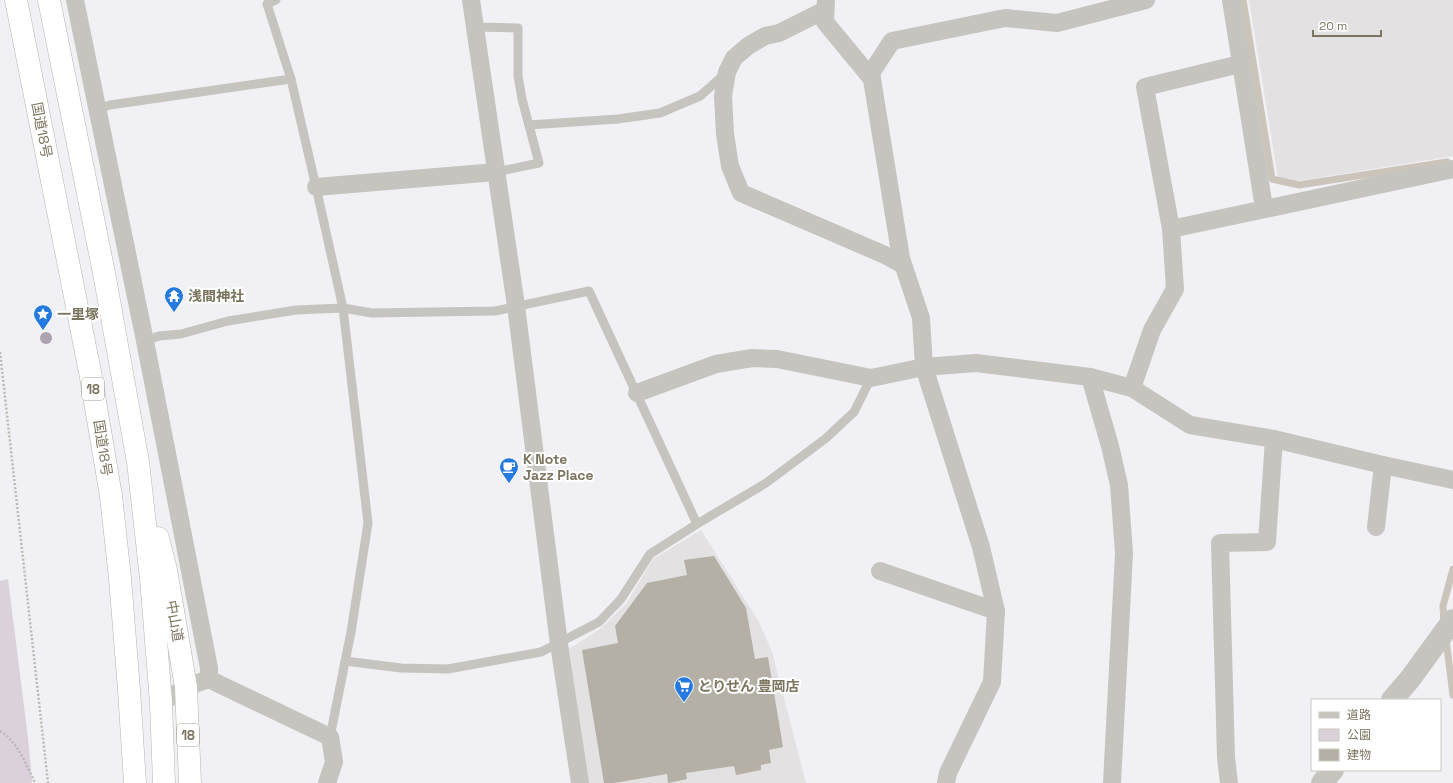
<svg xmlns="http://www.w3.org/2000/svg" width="1453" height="783" viewBox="0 0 1453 783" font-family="'Space Grotesk','Noto Sans JP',sans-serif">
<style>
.built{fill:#e3e1e2}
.green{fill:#dad1db}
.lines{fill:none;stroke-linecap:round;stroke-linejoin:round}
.stream{stroke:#cac4bb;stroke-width:7}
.building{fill:#b4b0a6}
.trunk-casing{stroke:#b6b4ae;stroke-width:23}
.path{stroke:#bbb9b5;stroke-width:2.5;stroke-dasharray:2 2;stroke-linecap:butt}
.service{stroke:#c6c4bf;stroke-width:9}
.minor{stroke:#c6c4bf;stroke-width:18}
.tertiary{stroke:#c6c4bf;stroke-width:22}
.trunk{stroke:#fff;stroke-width:22}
.tree{fill:#aea2af}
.labels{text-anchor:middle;stroke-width:4;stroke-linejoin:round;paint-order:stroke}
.shield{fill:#fff;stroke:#a39e8f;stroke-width:1}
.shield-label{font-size:13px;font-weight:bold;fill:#7b755f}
.street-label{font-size:14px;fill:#7b755f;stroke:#fff}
.poi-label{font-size:14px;font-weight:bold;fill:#7b755f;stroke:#fff;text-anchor:start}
</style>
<rect width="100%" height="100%" fill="#f1f0f4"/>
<g class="built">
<polygon points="1249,0 1453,0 1453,156 1279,184"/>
<polygon points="701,530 759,622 772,652 806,783 587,783 569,649 600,629 626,604 653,559"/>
</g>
<polygon class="green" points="8,579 29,746 32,783 0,783 0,581"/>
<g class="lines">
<g class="stream">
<polyline points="1243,0 1272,179 1299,185 1447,162"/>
<polyline points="1444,623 1443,606 1453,569"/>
<polyline points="1446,639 1453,695"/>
</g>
</g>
<polygon class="building" points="714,556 746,608 755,659 768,657 783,747 769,750 771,763 761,765 761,770 736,775 734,766 686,773 687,779 668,783 667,774 614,783 604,783 582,650 618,643 615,626 647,583 687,575 684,560"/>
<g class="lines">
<g class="trunk-casing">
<g id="trunk">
<polyline points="16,0 90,372 111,496 120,578 129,690 135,783"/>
<polyline points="49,0 104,273 138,462 151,578 161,703 164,783"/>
<polyline points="158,538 166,570 186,687 190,783"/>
</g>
</g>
<g class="path">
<polyline points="0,352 48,783"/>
<path d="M0,731C17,741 27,766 35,783"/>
</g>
<g class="service">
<polyline points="276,0 267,4 291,79 316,187 343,308 368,523 351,632 330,737"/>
<polyline points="475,27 518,28 518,76 522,99 539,163 496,172"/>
<polyline points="97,109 110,105 291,79"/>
<polyline points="529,125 618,119 660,113 700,96 725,74"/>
<polyline points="145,341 159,336 181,334 228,321 296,310 343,308 372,313 495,311 589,291 697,524"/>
<polyline points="345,661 401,668 448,669 541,652 599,622 621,599 650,554 697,524 766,483 825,439 854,412 871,378"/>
</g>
<g class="minor">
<polyline points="75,0 145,341 209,668 209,679"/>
<polyline points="471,0 516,306 559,644 580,783"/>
<polyline points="826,0 825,22 872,79"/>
<polyline points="1231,0 1264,208"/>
<polyline points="825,10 779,33 765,36 748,46 734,58 727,72 723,96 725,134 730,166 741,193 885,255 903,265"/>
<polyline points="316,187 496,172"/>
<polyline points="1171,229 1453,169"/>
<polyline points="1090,377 1110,446 1119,485 1124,553 1112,783"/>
<polyline points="1132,388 1152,330 1175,289 1171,229 1145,87 1240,64"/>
<polyline points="637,393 716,364 752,358 777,359 871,378 924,367 976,363 1090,377 1132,388 1190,425 1274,439 1383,465 1376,527"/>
<polyline points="1383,465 1453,480"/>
<polyline points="880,571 996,611"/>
<polyline points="161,703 186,687 209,679 219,684 330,737 334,762 327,783"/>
<polyline points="946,783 948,773 992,682 996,611 981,547 924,367 921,318 901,258 871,73 892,41 1005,18 1057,23 1146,0"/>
<polyline points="1229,783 1226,757 1220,543 1267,542 1274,439"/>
</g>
<g class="tertiary">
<polyline points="1392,700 1410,679 1453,620"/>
<polyline points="1322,783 1333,770"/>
</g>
<use href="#trunk" class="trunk"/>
</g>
<circle class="tree" cx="46" cy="338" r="6"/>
<defs>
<g id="temple-pin" transform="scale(1)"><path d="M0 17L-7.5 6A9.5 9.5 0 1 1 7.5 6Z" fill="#257adf" stroke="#fff"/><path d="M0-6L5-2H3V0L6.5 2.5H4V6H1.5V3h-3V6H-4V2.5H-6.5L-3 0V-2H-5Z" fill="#fff"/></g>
<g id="sight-pin" transform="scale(1)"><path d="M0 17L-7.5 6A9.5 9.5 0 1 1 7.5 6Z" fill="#257adf" stroke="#fff"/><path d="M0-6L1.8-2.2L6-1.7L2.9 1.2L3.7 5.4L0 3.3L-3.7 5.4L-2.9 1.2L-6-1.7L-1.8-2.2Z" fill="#fff"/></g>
<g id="cafe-pin" transform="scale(1)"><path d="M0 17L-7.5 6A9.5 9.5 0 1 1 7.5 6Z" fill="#257adf" stroke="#fff"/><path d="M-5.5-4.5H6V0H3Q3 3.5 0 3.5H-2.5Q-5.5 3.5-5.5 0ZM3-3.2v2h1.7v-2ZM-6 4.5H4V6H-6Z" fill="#fff"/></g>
<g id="supermarket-pin" transform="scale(1)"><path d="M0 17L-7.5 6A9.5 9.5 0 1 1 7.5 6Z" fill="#257adf" stroke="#fff"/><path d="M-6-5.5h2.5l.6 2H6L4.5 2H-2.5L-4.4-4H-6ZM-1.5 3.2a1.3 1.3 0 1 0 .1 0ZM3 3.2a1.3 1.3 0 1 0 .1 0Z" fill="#fff"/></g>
</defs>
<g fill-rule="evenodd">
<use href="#temple-pin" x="174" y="296"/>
<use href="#sight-pin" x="43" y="314"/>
<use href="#cafe-pin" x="509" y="467"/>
<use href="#supermarket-pin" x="684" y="686"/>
</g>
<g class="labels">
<g class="shield">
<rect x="82" y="378" width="22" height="22" rx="3"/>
<rect x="177" y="724" width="22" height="22" rx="3"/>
</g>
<g class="shield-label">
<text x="93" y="394">18</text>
<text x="188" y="740">18</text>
</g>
<g class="street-label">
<text transform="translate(42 130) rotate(79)" y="5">国道18号</text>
<text transform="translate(103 448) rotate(81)" y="5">国道18号</text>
<text transform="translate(175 621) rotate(80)" y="5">中山道</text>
</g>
<g class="poi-label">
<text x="188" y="301">浅間神社</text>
<text x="57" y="319">一里塚</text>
<text x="523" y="464">K Note<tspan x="523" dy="16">Jazz Place</tspan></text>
<text x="698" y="691">とりせん 豊岡店</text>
</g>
</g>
<rect x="1311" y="699" width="130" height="72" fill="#ffffff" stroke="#cac8bf"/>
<rect x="1319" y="712" width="20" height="6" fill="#c6c4bf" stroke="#cac8bf"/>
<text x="1347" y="719" font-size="12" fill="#7b755f">道路</text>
<rect x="1319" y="729" width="20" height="12" fill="#dad1db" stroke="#cac8bf"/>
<text x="1347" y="739" font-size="12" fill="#7b755f">公園</text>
<rect x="1319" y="749" width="20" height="12" fill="#b4b0a6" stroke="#cac8bf"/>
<text x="1347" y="759" font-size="12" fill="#7b755f">建物</text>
<path d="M1313 30v6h68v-6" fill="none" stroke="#7b755f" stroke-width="2"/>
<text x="1319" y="30" font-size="12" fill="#7b755f" stroke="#ffffff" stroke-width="3" paint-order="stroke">20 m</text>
</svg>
